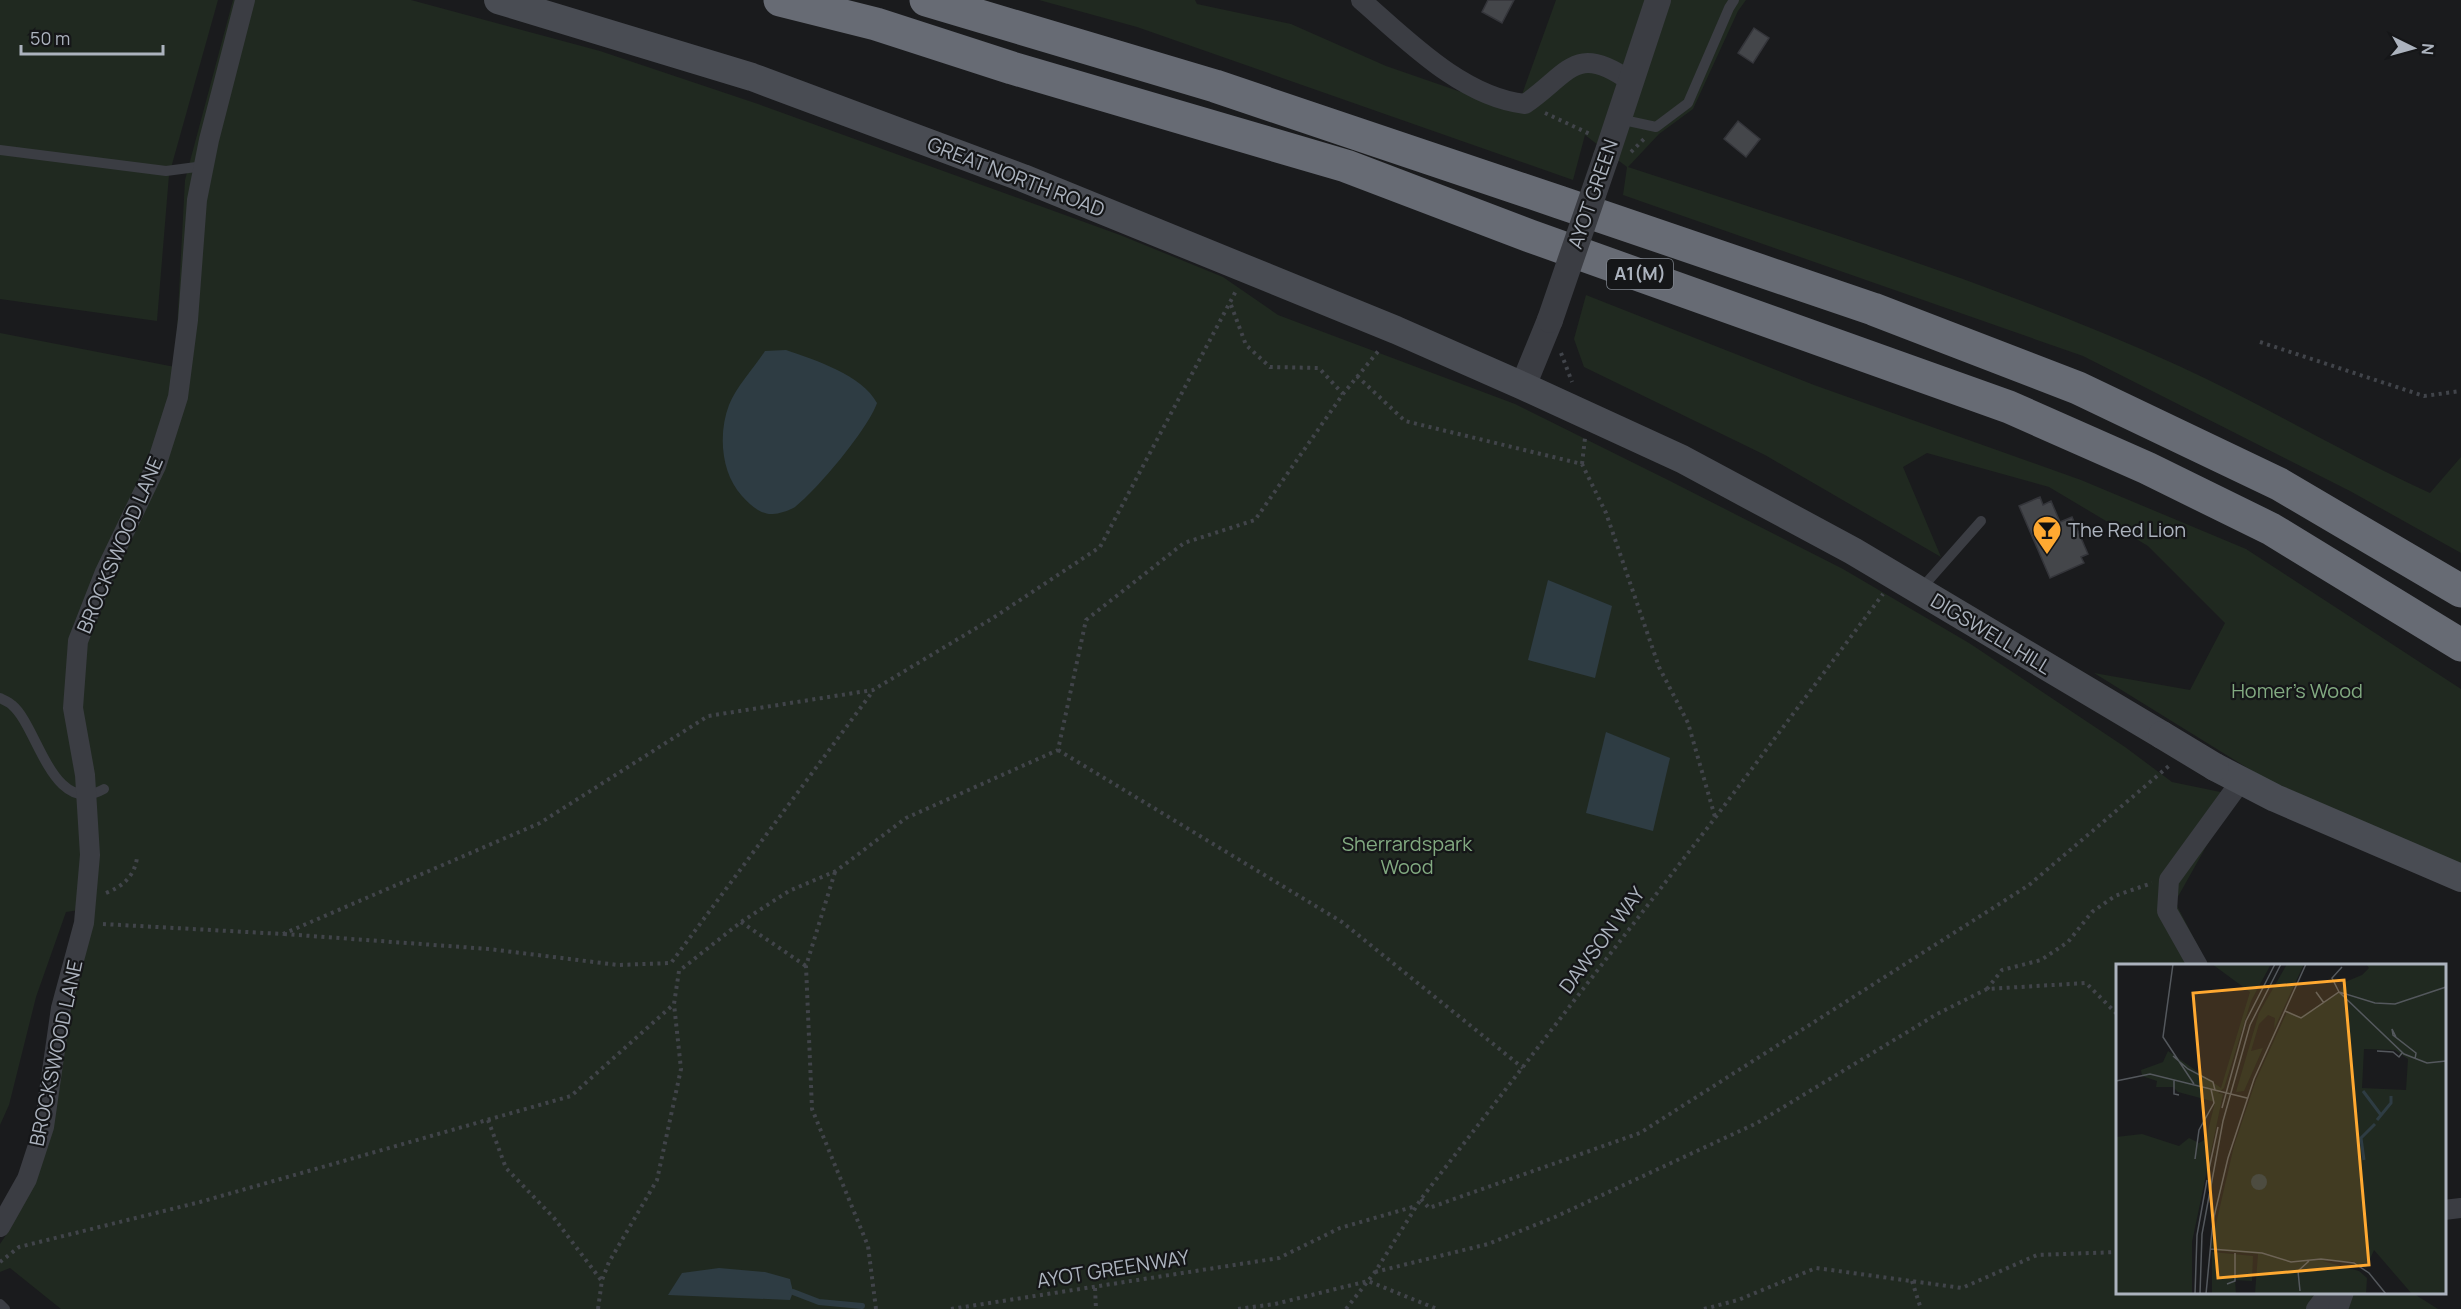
<svg xmlns="http://www.w3.org/2000/svg" width="2461" height="1309" viewBox="0 0 2461 1309" font-family="Manrope,sans-serif">
<style>
.green{fill:#202920}
.water{fill:#2e3c43}
.lines{fill:none;stroke-linecap:round;stroke-linejoin:round}
.stream{stroke:#2e3c43;stroke-width:6}
.building{fill:#44464a;stroke:#34353a;stroke-width:1.5}
.path{stroke:#41444a;stroke-width:4;stroke-dasharray:3 4.5;stroke-linecap:butt}
.service{stroke:#3b3d43;stroke-width:10}
.minor{stroke:#3b3d43;stroke-width:20}
.tertiary{stroke:#3b3d43;stroke-width:26}
.secondary{stroke:#494c53;stroke-width:28}
.motorway{stroke:#676b74;stroke-width:33}
.tertiary-bridge{stroke:#3b3d43;stroke-width:26}
.secondary-bridge{stroke:#494c53;stroke-width:28}
.labels{text-anchor:middle;stroke-width:4.5;stroke-linejoin:round;paint-order:stroke}
.shield{fill:#151618;stroke:#7f848c;stroke-width:1.5}
.shield-label{font-size:18px;font-weight:bold;fill:#acb3be}
.street-label{font-size:20px;fill:#acb3be;stroke:#151618}
.poi-label{font-size:20px;fill:#acb3be;stroke:#151618;text-anchor:start}
.park-label{font-size:20px;fill:#82aa81;stroke:#151618}
.inset-river{fill:none;stroke:#2e3c43;stroke-width:3}
.inset-road{fill:none;stroke:#54585d;stroke-width:1.5}
.view{fill:#ffa931;fill-opacity:0.15;stroke:#ffa931;stroke-width:3}
.inset-edge{fill:none;stroke:#acb3be;stroke-width:3}
</style>
<rect width="100%" height="100%" fill="#1a1b1d"/>
<g class="green">
<polygon points="0,0 218,0 169,175 157,321 0,299"/>
<polygon points="233,0 411,0 600,51 758,104 1120,235 1223,277 1278,315 1515,404 1670,481 1843,569 1969,643 2125,747 2172,782 2235,795 2175,902 2208,965 2118,966 2118,1292 2411,1292 2438,1309 61,1309 10,1268 0,1272 0,1244 12,1226 92,908 66,912 36,997 9,1105 0,1125 0,333 175,367 185,180"/>
<path d="M1039,0H1195L1197,4L1291,24L1386,66L1516,111L1556,0H1746L1738,11L1693,109L1659,134L1628,167C1813,228 2001,285 2179,366C2264,405 2345,454 2430,493L2461,457V553L2350,491L2083,356L1623,195L1627,167L1585,135L1573,180L1137,27Z"/>
<polygon points="1586,295 1814,385 2081,480 2246,549 2461,689 2461,867 2262,777 2094,673 2190,690 2225,623 2148,546 2049,487 1927,453 1903,467 1941,557 1765,455 1584,367 1574,339"/>
</g>
<g class="water">
<path d="M786,350C815,360 862,375 877,403C868,429 817,490 795,507C790,510 779,514 773,514C761,515 750,505 742,496C721,473 718,434 729,405C736,387 754,368 765,351Z"/>
<polygon points="1548,580 1612,606 1595,678 1528,660"/>
<polygon points="1606,732 1670,758 1653,831 1586,813"/>
<polygon points="719,1268 765,1272 790,1279 793,1292 790,1300 668,1295 682,1273"/>
</g>
<g class="lines">
<polyline class="stream" points="793,1292 819,1302 862,1306"/>
</g>
<g class="building">
<polygon points="1488,0 1514,0 1502,23 1482,12"/>
<polygon points="1754,28 1769,38 1753,63 1738,53"/>
<polygon points="1738,121 1760,139 1746,157 1724,139"/>
<polygon points="2040,497 2043,505 2051,501 2060,522 2072,517 2088,554 2081,557 2084,563 2050,578 2019,506"/>
</g>
<g class="lines">
<g class="path">
<polyline points="1545,113 1592,135"/>
<polyline points="1631,152 1645,138"/>
<polyline points="1231,305 1246,345 1270,367 1319,368 1343,394"/>
<polyline points="2260,342 2424,396 2461,391"/>
<polyline points="1561,353 1572,382"/>
<polyline points="1357,376 1405,421 1582,464 1606,513 1659,667 1688,723 1715,817"/>
<polyline points="1582,464 1585,438"/>
<polyline points="1058,750 1342,922 1523,1068"/>
<polyline points="835,872 806,966 812,1109 868,1246 876,1309"/>
<path d="M106,893C123,886 134,877 137,858"/>
<polyline points="741,922 806,966"/>
<polyline points="103,924 283,934 540,823 708,716 873,690 993,618 1100,547 1237,289"/>
<polyline points="284,934 489,949 618,965 671,963 873,691"/>
<polyline points="1987,989 2002,970 2041,960 2068,942 2092,912 2115,896 2152,883"/>
<polyline points="488,1120 506,1168 554,1218 601,1280"/>
<polyline points="1421,1199 1429,1208 1640,1133 2029,885 2170,765"/>
<polyline points="0,1262 19,1247 200,1202 571,1096 674,1004 679,971 741,922 789,891 836,871 906,818 1058,750 1086,620 1184,543 1255,520 1343,394 1380,349"/>
<polyline points="1375,1272 1488,1244 1555,1217 1757,1123 1937,1014 1987,989 2086,983 2118,1015"/>
<polyline points="1912,1281 1921,1309"/>
<polyline points="1095,1288 1096,1309"/>
<polyline points="598,1309 602,1280 609,1262 657,1180 681,1069 674,1004"/>
<polyline points="951,1309 1279,1258 1340,1228 1416,1206"/>
<polyline points="1238,1309 1275,1304 1368,1281 1437,1309"/>
<polyline points="1346,1309 1375,1272 1421,1199 1715,818 1883,594"/>
<polyline points="1704,1309 1738,1300 1816,1268 1962,1288 2037,1255 2118,1252"/>
</g>
<g class="service">
<polyline points="1619,119 1656,127 1688,103 1729,8 1734,0"/>
<polyline points="0,150 166,171 204,166"/>
<polyline points="1920,590 1981,521"/>
<path d="M0,698C4,700 9,702 12,705C38,726 52,818 104,789"/>
<polyline points="0,1304 5,1309"/>
</g>
<g class="minor">
<path d="M1361,0C1407,40 1462,97 1525,104C1569,74 1575,42 1630,81"/>
<polyline points="2198,966 2167,911 2169,880 2241,781"/>
<polyline points="2444,1210 2461,1208"/>
<polyline points="0,1227 27,1179 44,1127 61,1008 84,923 90,855 85,775 73,708 78,641 105,572 156,466 178,397 188,320 197,200 209,140 245,0"/>
<polyline points="2316,1309 2329,1292"/>
<polyline points="2338,1309 2344,1292"/>
</g>
<g class="tertiary">
<polyline points="1606,157 1658,0"/>
<polyline points="1523,386 1550,320"/>
</g>
<g class="secondary">
<polyline points="498,0 752,77 1023,178 1396,330 1523,386 1682,459 1853,551 2162,735"/>
<polyline points="2215,767 2275,798 2461,878"/>
</g>
<g class="motorway">
<polyline points="780,0 876,24 1012,68 1346,166 1530,236 2009,407 2147,468 2271,529 2461,645"/>
<polyline points="926,0 1215,86 1559,202 1873,309 2078,388 2279,484 2461,591"/>
</g>
<polyline class="tertiary-bridge" points="1550,320 1606,157"/>
<polyline class="secondary-bridge" points="2162,735 2215,767"/>
</g>
<defs>
<g id="bar-pin" transform="scale(1.5)"><path d="M0 17L-7.5 6A9.5 9.5 0 1 1 7.5 6Z" fill="#ffa931" stroke="#151618"/><path d="M-6-5H6L.8 .8V4.5H3.5V6h-7V4.5H-.8V.8Z" fill="#111"/></g>
</defs>
<g fill-rule="evenodd">
<use href="#bar-pin" x="2047" y="530"/>
</g>
<g class="labels">
<rect class="shield" x="1607" y="259" width="66" height="30" rx="4.5"/>
<g class="shield-label">
<text x="1640" y="280">A1(M)</text>
</g>
<g class="street-label">
<text transform="translate(1016 177) rotate(21)" y="7">GREAT NORTH ROAD</text>
<text transform="translate(1593 194) rotate(-71)" y="7">AYOT GREEN</text>
<text transform="translate(120 545) rotate(-67)" y="7">BROCKSWOOD LANE</text>
<text transform="translate(1991 634) rotate(31)" y="7">DIGSWELL HILL</text>
<text transform="translate(1602 940) rotate(-53)" y="7">DAWSON WAY</text>
<text transform="translate(56 1053) rotate(-78)" y="7">BROCKSWOOD LANE</text>
<text transform="translate(1113 1269) rotate(-9)" y="7">AYOT GREENWAY</text>
</g>
<g class="poi-label">
<text x="2068" y="537">The Red Lion</text>
</g>
<g class="park-label">
<text x="2297" y="698">Homer's Wood</text>
<text x="1407" y="851">Sherrardspark<tspan x="1407" dy="23">Wood</tspan></text>
</g>
</g>
<g transform="translate(2116 964)">
<rect width="330" height="330" fill="#1a1b1d"/>
<path d="M96,0H155L135,37L108,124L102,129L107,130L76,278V330H0V173L26,170L63,182L73,174L83,179L90,175L99,138L62,128L57,123H40L41,117L26,112L25,106L47,98L52,87L105,124L134,28ZM171,0H188L158,65L159,54L152,51L143,60L135,87L147,84L128,127L120,128L143,49ZM250,0H330V330H296L258,286L250,304L236,297H207L243,307L251,314L250,330H139L142,290L94,286L118,182L140,116L171,48L184,53L224,28L229,18L246,11L253,4ZM248,85L279,86L292,95L290,126L246,124ZM96,288L137,292L136,317L119,316L120,330H96Z" fill="#202920" fill-rule="evenodd"/>
<path d="M135 218a8 8 0 1 1 16 0a8 8 0 1 1-16 0Z" fill="#2e3c43"/>
<path class="inset-river" d="M247,127L265,151M261,156L275,139V132M248,196L245,174L259,160"/>
<path class="inset-road" d="M57,0L47,73L78,120M226,3L216,14L223,28L259,39L279,40L330,23M203,32L200,28L208,39M169,47L185,54L223,28L288,90L311,99L330,97M280,73L276,65L277,71L300,89L299,95M261,87L277,88L283,93L286,89M57,92L72,105L97,118L99,126M58,116V130L63,131M0,117L34,110L131,134M106,144L130,57L159,0M79,195L83,166L98,139L95,125M93,205L102,163M95,285L146,289L175,298L205,295L238,299L253,309L270,330M111,320L119,317V289M184,327L182,307L193,297M79,330L81,271L91,216M84,330L86,270L107,157L134,61L165,0M90,330L97,257L112,194L138,115L190,0"/>
<path class="view" d="M228,16L253,301L102,314L77,29Z"/>
<rect width="330" height="330" class="inset-edge"/>
</g>
<g transform="translate(2413 48) rotate(95)" stroke="#151618" stroke-width="4.5" paint-order="stroke">
<path d="M0-4.5L10 22L0 15L-10 22Z" fill="#acb3be"/>
<text y="-9" font-size="16" font-weight="bold" text-anchor="middle" fill="#acb3be">N</text>
</g>
<path d="M21 45v9h142v-9" fill="none" stroke="#acb3be" stroke-width="3"/>
<text x="30" y="45" font-size="18" fill="#acb3be" stroke="#151618" stroke-width="4.5" paint-order="stroke">50 m</text>
</svg>
